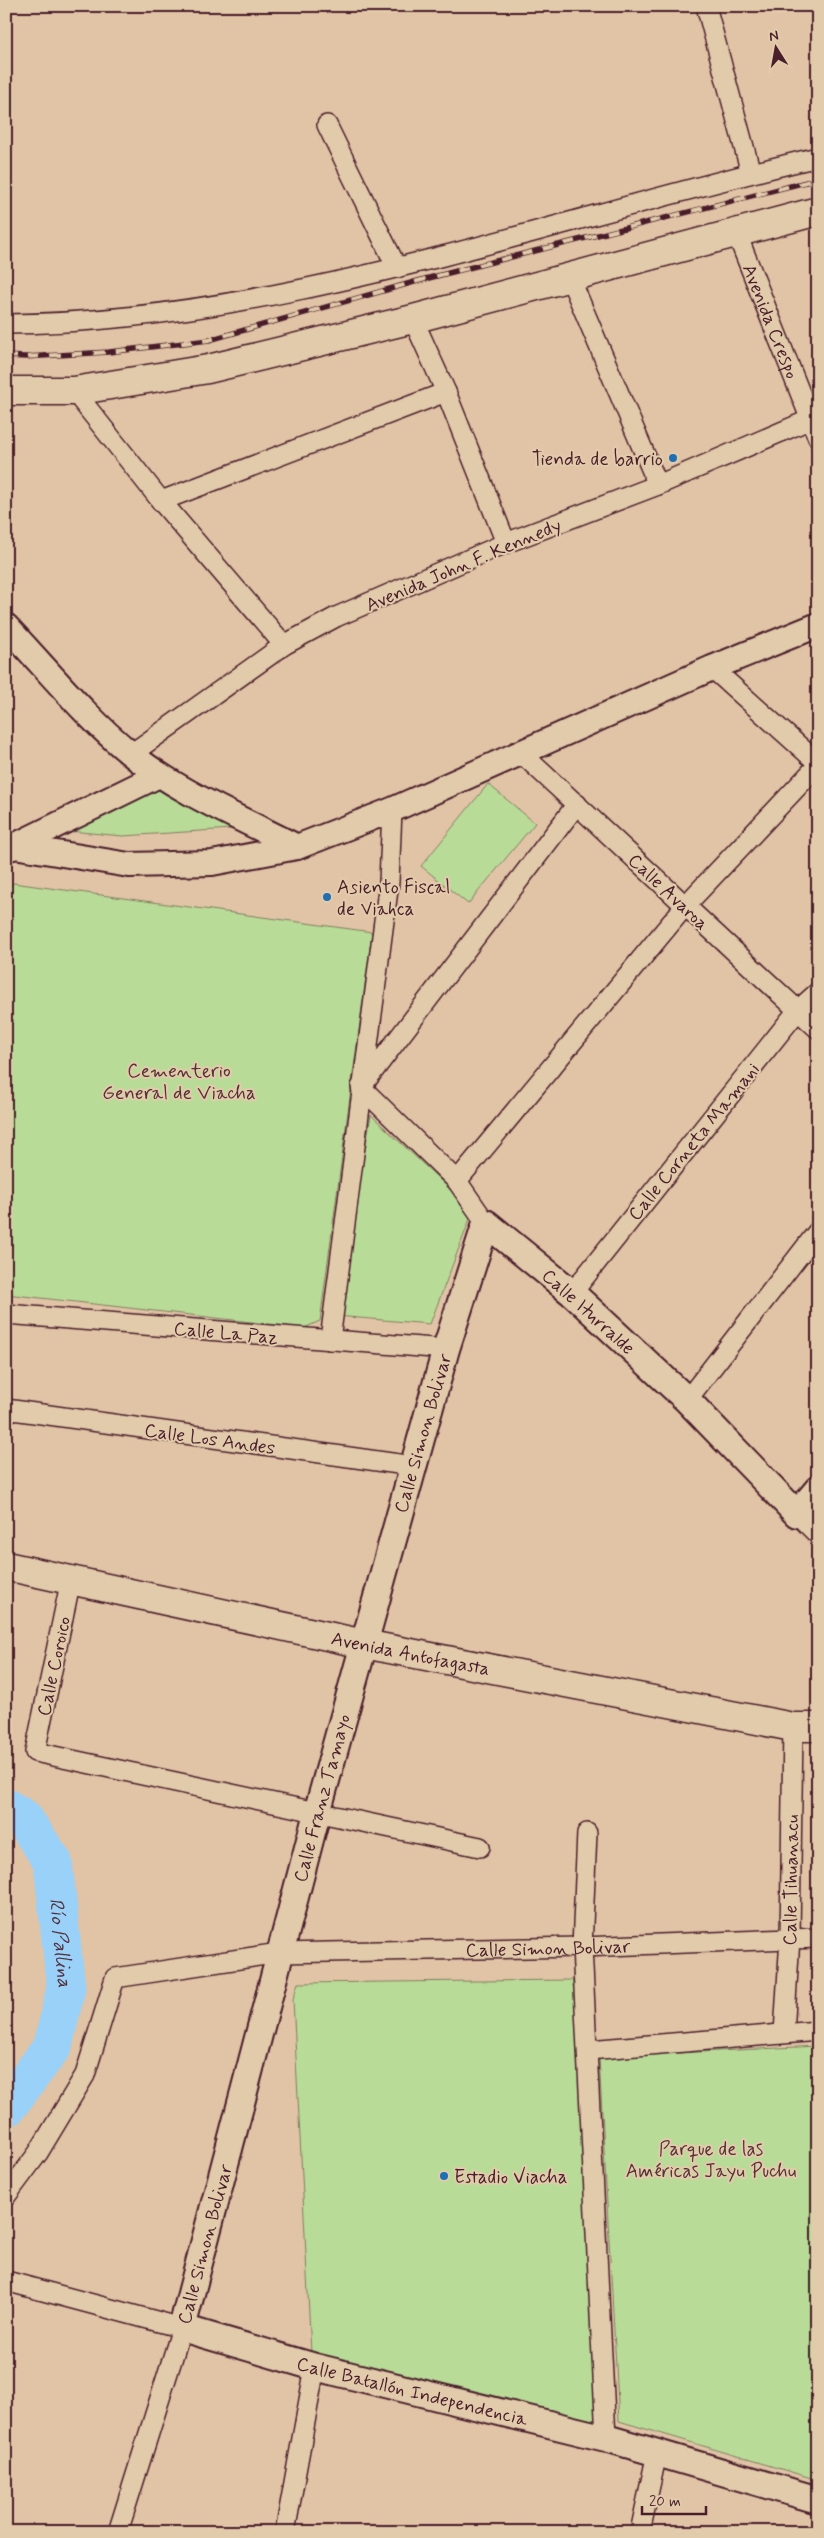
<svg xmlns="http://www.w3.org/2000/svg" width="824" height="2538" viewBox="0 0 824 2538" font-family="Mynerve,sans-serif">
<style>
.green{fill:#b8dc97;stroke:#817e61}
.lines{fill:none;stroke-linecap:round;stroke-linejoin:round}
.river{stroke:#99d1f8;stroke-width:39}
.minor-casing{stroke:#4a1f2b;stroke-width:22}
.tertiary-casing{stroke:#4a1f2b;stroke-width:28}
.secondary-casing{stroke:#4a1f2b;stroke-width:30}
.primary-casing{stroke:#4a1f2b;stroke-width:31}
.trunk-casing{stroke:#4a1f2b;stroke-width:31}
.minor{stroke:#e2cbab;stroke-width:19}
.tertiary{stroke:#e2cbab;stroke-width:24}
.secondary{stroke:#e2cbab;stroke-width:26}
.primary{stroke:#e2cbab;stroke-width:28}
.trunk{stroke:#e2cbab;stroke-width:28}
.rail-casing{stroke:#4a1f2b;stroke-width:5.5}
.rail{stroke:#e2cbab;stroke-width:4;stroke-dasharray:11;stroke-linecap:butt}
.poi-dot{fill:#1f6fb2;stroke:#e2cbab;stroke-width:2}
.labels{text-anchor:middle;stroke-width:4;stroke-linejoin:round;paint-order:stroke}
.street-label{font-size:19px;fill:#4a1f2b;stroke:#e2cbab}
.poi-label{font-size:19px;fill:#4a1f2b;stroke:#e2cbab;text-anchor:start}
.park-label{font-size:19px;fill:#553236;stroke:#e2cbab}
.water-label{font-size:20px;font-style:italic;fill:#523140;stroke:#e2cbab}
</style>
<rect width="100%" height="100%" fill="#e1c4a6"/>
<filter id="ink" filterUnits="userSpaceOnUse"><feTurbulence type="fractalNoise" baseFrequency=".02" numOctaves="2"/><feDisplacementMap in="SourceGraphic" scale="10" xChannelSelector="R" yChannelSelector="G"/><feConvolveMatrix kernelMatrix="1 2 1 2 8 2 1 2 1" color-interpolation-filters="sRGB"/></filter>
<g filter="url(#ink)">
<g class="green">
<polygon points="488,784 535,823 468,904 421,866"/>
<polygon points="169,785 247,828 123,836 69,831"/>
<polygon points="13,883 372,932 320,1321 304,1328 6,1294 6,886"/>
<polygon points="371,1115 473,1211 430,1324 336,1316"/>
<polygon points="572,1980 576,1998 598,2414 592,2425 311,2353 293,1999 298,1983"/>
<polygon points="818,2046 818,2480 619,2421 599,2057"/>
</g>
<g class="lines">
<path class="river" id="s1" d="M6,1808L23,1818L53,1862L66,1988L53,2046L6,2108"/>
<g class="minor-casing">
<g id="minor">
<polyline points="706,6 751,173"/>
<polyline points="327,125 397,268"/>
<path id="s2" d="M736,232L818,438"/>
<polyline points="570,278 658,485"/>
<polyline points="413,319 446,392 506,543"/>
<path d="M6,324C283,322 550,219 818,157"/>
<polyline points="74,391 161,501 284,645"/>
<polyline points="161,501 446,392"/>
<polyline points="712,668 818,763"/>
<polyline points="520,752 818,1029"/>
<polyline points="131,754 284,645 336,617 506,543 658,485 818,416"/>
<polyline points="362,1086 577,804"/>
<polyline points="361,1087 457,1181 486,1223"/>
<polyline points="457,1181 685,906 818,765"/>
<polyline points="572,1293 798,1010 818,992"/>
<polyline points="6,1314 446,1349"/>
<polyline points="330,1340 389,882 392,810"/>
<polyline points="687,1400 818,1231"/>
<polyline points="6,1409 413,1466"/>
<polyline points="797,1514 818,1535"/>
<polyline points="71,1579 35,1752 480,1847"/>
<polyline points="587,1833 582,1947 606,2438"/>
<polyline points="784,2033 790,1938 793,1727"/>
<polyline points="588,2050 818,2031"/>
<path id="s3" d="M6,2196L38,2153L85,2075L115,1978L279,1953L582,1947L818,1938"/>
<polyline points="6,2281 182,2328 118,2532"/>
<polyline points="285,2532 315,2367"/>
<polyline points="640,2532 657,2453"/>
</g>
</g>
<g class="tertiary-casing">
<g id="tertiary">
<path d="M6,626C47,669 85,717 131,754C176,791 245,820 297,847"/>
<polyline points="14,846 129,865 212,863 297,847 392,810 712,668 818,625"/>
<polyline points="10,848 159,775"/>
</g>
</g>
<g class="secondary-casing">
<g id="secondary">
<path id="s4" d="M818,1489L797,1514L687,1400L572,1293L486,1223L446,1349L317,1813L182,2328L315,2367L606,2438L818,2500"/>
</g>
</g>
<g class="primary-casing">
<g id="primary">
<path id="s5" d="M6,1566L364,1644L793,1727H818"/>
</g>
</g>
<g class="trunk-casing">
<polyline id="trunk" points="6,391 74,391 208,369 413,319 818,211"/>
</g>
<use href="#minor" class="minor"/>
<use href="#tertiary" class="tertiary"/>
<use href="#secondary" class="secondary"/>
<use href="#primary" class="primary"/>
<use href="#trunk" class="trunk"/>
<g class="rail-casing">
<polyline id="rail" points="6,356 25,357 109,352 209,340 425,279 818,179"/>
</g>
<use href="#rail" class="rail"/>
</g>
</g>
<g class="poi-dot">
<circle cx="673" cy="458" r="5"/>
<circle cx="327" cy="897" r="5"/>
<circle cx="444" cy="2176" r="5"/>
</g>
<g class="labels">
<g class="street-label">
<text dy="7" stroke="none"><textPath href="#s2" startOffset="96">Avenida Crespo</textPath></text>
<text transform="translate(463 564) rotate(-23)" y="7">Avenida John F. Kennedy</text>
<text transform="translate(669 891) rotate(43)" y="7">Calle Avaroa</text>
<text transform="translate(693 1141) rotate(-51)" y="7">Calle Corneta Mamani</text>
<text transform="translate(589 1311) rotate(42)" y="7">Calle Iturralde</text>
<text transform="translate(226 1332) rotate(5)" y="7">Calle La Paz</text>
<text transform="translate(422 1433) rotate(-74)" y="7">Calle Simon Bolivar</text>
<text transform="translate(210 1438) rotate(8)" y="7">Calle Los Andes</text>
<text dy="7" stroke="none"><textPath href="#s5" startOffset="414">Avenida Antofagasta</textPath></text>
<text transform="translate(53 1666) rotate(-78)" y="7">Calle Coroico</text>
<text transform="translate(321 1798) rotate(-75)" y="7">Calle Franz Tamayo</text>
<text transform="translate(790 1880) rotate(-89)" y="7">Calle Tihuanacu</text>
<text dy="7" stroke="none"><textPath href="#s3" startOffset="681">Calle Simon Bolivar</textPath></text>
<text transform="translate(204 2244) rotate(-75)" y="7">Calle Simon Bolivar</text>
<text dy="7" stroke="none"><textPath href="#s4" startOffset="1844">Calle Batallón Independencia</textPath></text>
</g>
<g class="poi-label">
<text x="663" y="465" text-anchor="end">Tienda de barrio</text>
<text x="337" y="893">Asiento Fiscal<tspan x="337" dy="22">de Viahca</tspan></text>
<text x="454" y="2183">Estadio Viacha</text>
</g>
<g class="park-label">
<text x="179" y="1077">Cementerio<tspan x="179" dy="22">General de Viacha</tspan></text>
<text x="711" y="2155">Parque de las<tspan x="711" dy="22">Américas Jayu Puchu</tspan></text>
</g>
<g class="water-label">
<text dy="7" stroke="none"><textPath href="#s1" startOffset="154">Río Pallina</textPath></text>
</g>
</g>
<rect width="824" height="2538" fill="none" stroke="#e2cbab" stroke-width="25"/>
<rect x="12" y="12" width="799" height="2513" fill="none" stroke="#4a1f2b" stroke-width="2" filter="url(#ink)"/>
<g transform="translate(776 48) rotate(349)" stroke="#e2cbab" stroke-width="4" paint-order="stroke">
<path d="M0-4L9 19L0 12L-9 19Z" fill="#4a1f2b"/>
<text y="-8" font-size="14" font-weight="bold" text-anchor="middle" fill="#4a1f2b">N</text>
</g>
<path d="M642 2506v8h64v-8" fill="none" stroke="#4a1f2b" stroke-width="2.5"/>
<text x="649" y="2506" font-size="15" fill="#4a1f2b" stroke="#e2cbab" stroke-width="4" paint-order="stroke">20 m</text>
</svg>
